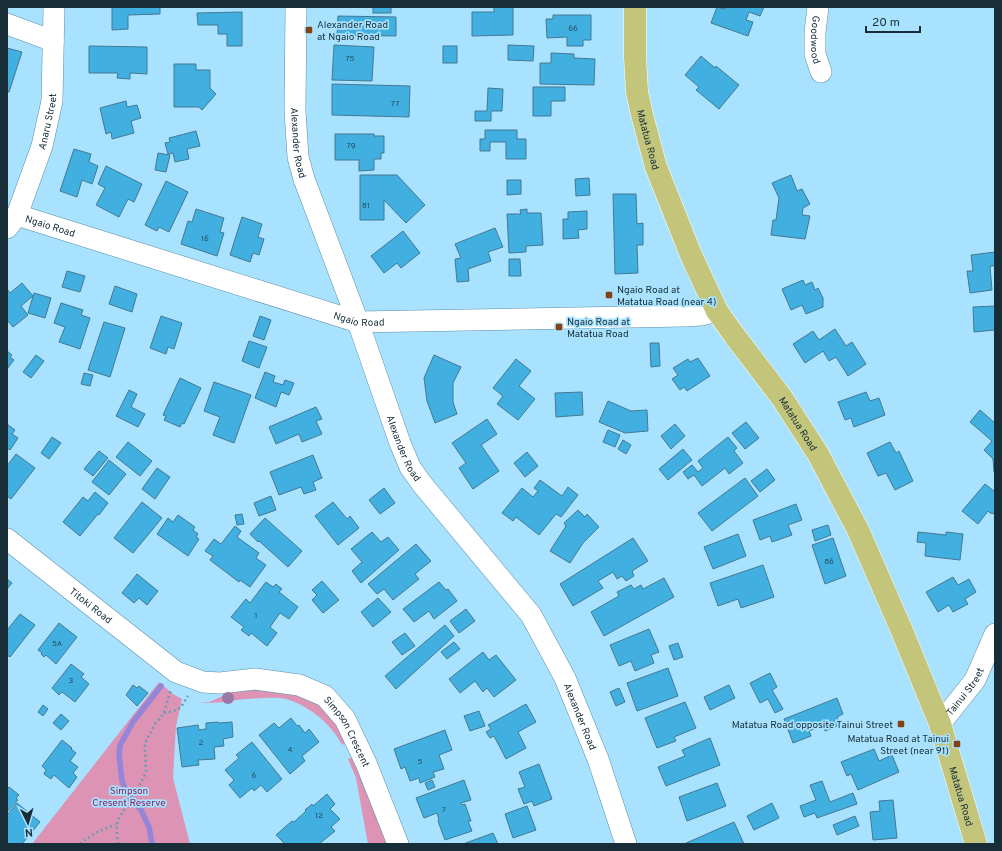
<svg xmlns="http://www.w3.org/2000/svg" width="1002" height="851" viewBox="0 0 1002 851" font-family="Overpass,sans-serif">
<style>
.green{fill:#dc93b4}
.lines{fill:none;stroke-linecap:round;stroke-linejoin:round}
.stream{stroke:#9485d8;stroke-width:5.5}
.building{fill:#41afdf;stroke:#437993}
.minor-casing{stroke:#598faa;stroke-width:22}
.major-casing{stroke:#fff;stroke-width:23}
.path{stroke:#6e9ab0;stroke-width:2.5;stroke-dasharray:2 3;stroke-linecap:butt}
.minor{stroke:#fff;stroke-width:21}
.major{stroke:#c3c57b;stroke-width:22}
.tree{fill:#9879a6}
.poi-dot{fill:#844112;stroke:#a9e2ff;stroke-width:1.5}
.labels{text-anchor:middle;stroke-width:3.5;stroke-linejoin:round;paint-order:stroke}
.number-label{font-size:8px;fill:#224e62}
.poi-label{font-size:10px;fill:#172e39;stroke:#a9e2ff;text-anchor:start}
.street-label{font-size:10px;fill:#172e39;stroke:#a9e2ff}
.park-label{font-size:10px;fill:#8b235d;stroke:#a9e2ff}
</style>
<rect width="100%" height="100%" fill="#a9e2ff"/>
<g class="green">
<polygon points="159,682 173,694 182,699 176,726 173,778 190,844 32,844"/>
<path d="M278,688L314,701L324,709L337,721L346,742L342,745C339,740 336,734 332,730C322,717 302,703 286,699C275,696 249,699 237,700C225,702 212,704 200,702H209L214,700L231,692Z"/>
<polygon points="356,756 388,844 368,844 356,778 348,759"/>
</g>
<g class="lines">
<polyline class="stream" points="152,844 149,827 141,810 128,795 122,781 119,754 120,745 133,722 161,686"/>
</g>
<g class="building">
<polygon points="112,7 160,7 160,14 128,15 128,29 112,30"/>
<rect x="373" y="7" width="18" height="6"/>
<polygon points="494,7 513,7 513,35 472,36 472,12 494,12"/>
<polygon points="717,7 725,9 726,7 764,7 760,16 749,12 746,20 753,22 748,36 711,23"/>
<polygon points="242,12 242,46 227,46 227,34 218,34 218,25 198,25 197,13"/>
<polygon points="553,15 591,15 591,40 583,40 583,46 567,46 567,37 547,38 546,19 553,19"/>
<polygon points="338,16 396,17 396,36 337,35"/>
<polygon points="334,45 374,47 372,81 332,80"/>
<polygon points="508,45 534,46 533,61 508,60"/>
<polygon points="89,46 147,47 147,74 130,73 130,79 117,78 118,73 89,73"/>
<rect x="443" y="46" width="14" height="17"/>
<polygon points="7,48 22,52 9,92 7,92"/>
<polygon points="551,53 574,54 574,58 595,59 594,85 540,84 540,63 551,63"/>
<polygon points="701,56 715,68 716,66 739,85 719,109 696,90 699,87 685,75"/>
<polygon points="174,64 196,64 196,70 210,70 210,88 216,94 202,110 199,107 174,107"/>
<polygon points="332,84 410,86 409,117 332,115"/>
<polygon points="533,87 565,87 565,101 551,101 551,116 533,116"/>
<polygon points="488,88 503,89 502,111 491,111 491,121 475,121 475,111 487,111"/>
<polygon points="126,101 127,107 137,105 141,118 131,121 134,133 112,139 111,132 106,134 100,108"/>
<polygon points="485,130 517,130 517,139 526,139 526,159 506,159 506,142 490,142 490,151 480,151 480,139 485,139"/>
<polygon points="196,131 200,146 187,149 189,159 175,162 173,153 168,154 165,143 170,142 169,138"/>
<polygon points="335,134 374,134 374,136 384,136 384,153 381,153 381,159 374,159 374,170 359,171 359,160 335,160"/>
<polygon points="74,149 91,154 89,162 98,166 92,184 82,180 77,197 60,191"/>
<polygon points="158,153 170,155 166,172 155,170"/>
<polygon points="106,166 142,184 134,202 128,199 119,217 96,205 105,188 98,184"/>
<polygon points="360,175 397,175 425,205 406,223 384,200 384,220 360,220"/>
<polygon points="791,175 797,191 802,189 810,204 803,208 802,215 810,216 805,239 771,235 773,220 776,220 779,198 772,183"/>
<polygon points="589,178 590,195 576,196 575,179"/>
<polygon points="507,180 521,180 521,194 507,195"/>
<polygon points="166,181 188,192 169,232 159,227 157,231 145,225"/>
<polygon points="613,194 636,194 637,224 643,223 643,245 637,245 638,273 615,274"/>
<polygon points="196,209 224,218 220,232 224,233 217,256 181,244 188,221 192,222"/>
<polygon points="527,209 527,213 541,213 543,245 526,246 526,252 509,253 507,214 521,214 520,210"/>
<polygon points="587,211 587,229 578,230 579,238 563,239 563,219 568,219 568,212"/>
<polygon points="242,217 262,224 258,237 264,239 259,255 253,253 250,262 230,255"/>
<polygon points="495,228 503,247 488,252 491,261 468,269 469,281 457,282 455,259 461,258 455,244"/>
<polygon points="403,231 420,253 401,268 397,263 384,273 371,256"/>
<polygon points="995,252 995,266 990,266 992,290 970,293 967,271 973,271 971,255"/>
<polygon points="509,259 520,259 521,276 509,276"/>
<polygon points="67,271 85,276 80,292 62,287"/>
<polygon points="803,280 805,285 812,282 815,290 818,288 823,298 823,307 806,314 802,305 791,310 782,289"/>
<polygon points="22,283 33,296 21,306 28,315 13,327 7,320 7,289 10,293"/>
<polygon points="115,286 137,294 132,312 109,304"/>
<polygon points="34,293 51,298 45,318 28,313"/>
<polygon points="61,303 83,310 81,315 90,318 80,349 59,342 65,327 54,323"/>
<polygon points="995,306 995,330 974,332 973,307"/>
<polygon points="161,316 182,323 174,349 168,347 166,354 150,348"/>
<polygon points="260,316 271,320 264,340 253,336"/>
<polygon points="104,322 125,328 110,377 88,370"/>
<polygon points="835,329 846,346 852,342 866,364 848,376 836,357 829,361 823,351 805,363 793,344 813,331 819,340"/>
<polygon points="249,341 267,347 259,368 242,361"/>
<polygon points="650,343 659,343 660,366 651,367"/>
<polygon points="7,351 12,355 10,357 14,360 7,369"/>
<polygon points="36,355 44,361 31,378 23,372"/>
<polygon points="434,355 461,367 453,383 453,402 457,414 435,423 427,401 424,378"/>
<polygon points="698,358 710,376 687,391 684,387 680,390 672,379 678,375 673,368 688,359 690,362"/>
<polygon points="516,359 531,371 519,386 535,399 518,420 497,404 503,396 493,388"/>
<polygon points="265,372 275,376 273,382 283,385 285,380 294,383 289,395 281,392 276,407 255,398"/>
<polygon points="84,373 93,375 90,386 81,384"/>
<polygon points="180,378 201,388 184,424 182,423 180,427 164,420 166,416 163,415"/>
<polygon points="214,382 251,395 234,443 213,435 220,417 204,411"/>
<polygon points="129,390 137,394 131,407 145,414 138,427 116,416"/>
<polygon points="582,392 583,415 556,417 555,393"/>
<polygon points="866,392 870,401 879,398 885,415 854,427 851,418 845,420 838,402"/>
<polygon points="608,401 631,411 647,410 648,431 625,433 599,422"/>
<polygon points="316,407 322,419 316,421 322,434 302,442 299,434 276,444 269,427"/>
<polygon points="980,410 995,423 995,472 994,472 993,459 984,450 992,441 970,422"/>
<polygon points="487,419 497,434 481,445 499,471 473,489 459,468 466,463 452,443"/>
<polygon points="746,422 759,438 745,449 732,433"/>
<polygon points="7,424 15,430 12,434 18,438 10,450 7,448"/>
<polygon points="675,424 685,436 671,449 661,436"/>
<polygon points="608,430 620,435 615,447 603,442"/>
<polygon points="52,437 61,443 49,459 41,453"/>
<polygon points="728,437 737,448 734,451 743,463 729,474 725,468 702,486 694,475 688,479 683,472 692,465 698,472 703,468 698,461"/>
<polygon points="623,440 631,445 626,454 618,449"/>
<polygon points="128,442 152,461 140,476 116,457"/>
<polygon points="890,442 896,453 899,451 913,481 895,490 886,473 878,476 867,453"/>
<polygon points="683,449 692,460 668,480 659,469"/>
<polygon points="99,451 108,458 93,476 84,469"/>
<polygon points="527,452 538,466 525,477 514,463"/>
<polygon points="16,454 35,468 11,499 7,496 7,466"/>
<polygon points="313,455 322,478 313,482 316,490 304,494 301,487 279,495 270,472"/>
<polygon points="109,460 126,474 109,495 92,482"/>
<polygon points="157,468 170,477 155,499 142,489"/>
<polygon points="767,469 775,480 760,492 751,481"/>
<polygon points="745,478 758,496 712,531 698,513"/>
<polygon points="540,480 562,496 568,487 578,495 561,517 556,514 539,535 516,517 513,521 502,513 522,488 533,497 538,491 534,488"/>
<polygon points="985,484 994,491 995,490 995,514 990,513 988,511 978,524 962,511"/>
<polygon points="384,488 395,503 380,514 369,500"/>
<polygon points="95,492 108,503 99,515 98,514 80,536 63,522 83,497 88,501"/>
<polygon points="271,496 276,510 259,516 254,503"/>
<polygon points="142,502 162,518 133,553 114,538"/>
<polygon points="333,502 347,519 350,516 359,528 338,545 315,516"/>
<polygon points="796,504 802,520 788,525 792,535 772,542 770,536 760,540 753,520"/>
<polygon points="578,510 585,517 587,514 599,527 583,543 570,563 550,551 566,526 564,523"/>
<polygon points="242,514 244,524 237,525 235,515"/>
<polygon points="178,515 195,527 193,530 198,534 196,537 199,539 188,556 157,534 168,518 173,522"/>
<polygon points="265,518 302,551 288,567 259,541 258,542 250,534"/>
<polygon points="828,525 831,535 815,541 812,530"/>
<polygon points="235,526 241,531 237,537 259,553 256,558 266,565 250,587 240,580 239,582 210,560 213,556 205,551 214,539 221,544"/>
<polygon points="372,532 381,542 388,537 399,550 361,583 352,571 362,562 351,549"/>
<polygon points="918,532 946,535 946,532 963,534 960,560 925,556 926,543 917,542"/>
<polygon points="738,534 746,556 713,569 704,547"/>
<polygon points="633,538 648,561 632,571 634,576 626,581 622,576 617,579 613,572 598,581 603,588 573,606 560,584"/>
<polygon points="833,538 846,576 825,584 812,545"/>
<polygon points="416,544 431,561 415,574 419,579 393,600 384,589 377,594 368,584"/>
<polygon points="763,565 774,597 741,608 738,599 718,606 710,583"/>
<polygon points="137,574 158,591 147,605 139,598 134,603 122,593"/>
<polygon points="953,577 958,585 969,579 976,592 965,599 968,604 953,612 949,605 938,612 926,592"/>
<polygon points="664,578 674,597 604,636 591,612 619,596 617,592 631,585 634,589 641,585 643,589"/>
<polygon points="7,579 12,583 7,589"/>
<polygon points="322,581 339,600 323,613 312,600 317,595 312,590"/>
<polygon points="266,582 273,587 276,584 282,589 279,592 298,607 289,619 280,613 270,627 277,633 267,646 251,633 249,636 241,630 244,627 231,617 246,599 250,603"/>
<polygon points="439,582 446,590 448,589 457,601 434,619 429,611 414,622 403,609"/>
<polygon points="378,598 391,612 373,627 361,612"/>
<polygon points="466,609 475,621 459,633 450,621"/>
<polygon points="20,614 35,625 10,657 7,655 7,628 8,629"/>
<polygon points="59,623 77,637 56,664 46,655 44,657 41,654 42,653 38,650"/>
<polygon points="445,625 454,636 396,689 385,676"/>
<polygon points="649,629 659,652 651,655 654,663 635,671 631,661 619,666 610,645"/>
<polygon points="405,633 415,646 402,655 392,642"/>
<polygon points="454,642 460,649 447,659 441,652"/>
<polygon points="678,643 683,657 674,660 669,646"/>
<polygon points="483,652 489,660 496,655 516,680 494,697 487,688 483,692 475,681 460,693 449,679"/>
<polygon points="71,664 84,674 81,677 89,684 75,702 62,692 59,695 52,688"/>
<polygon points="668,668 678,696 637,711 627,683"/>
<polygon points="770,673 777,687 772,690 783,709 775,713 768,699 760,703 750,683"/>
<polygon points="133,685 137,688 139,686 148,693 137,706 126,695"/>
<polygon points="729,685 735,698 710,710 704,697"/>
<polygon points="619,688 625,702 616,706 610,692"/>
<polygon points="837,698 843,714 837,717 840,725 825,731 823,725 809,731 811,736 793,743 784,719"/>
<polygon points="685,702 696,728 674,737 676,741 657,748 645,718"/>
<polygon points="526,704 536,722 518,732 526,748 506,759 494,736 490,738 486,732 491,729 488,725"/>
<polygon points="43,705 48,709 43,716 38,712"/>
<polygon points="479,711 485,726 470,731 464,716"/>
<polygon points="61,714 69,721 61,730 53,723"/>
<polygon points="291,718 297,726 299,725 305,733 309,729 319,742 302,756 305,761 290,774 259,735 274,723 279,728"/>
<polygon points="218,722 219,723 232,722 233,737 223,739 224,746 214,747 215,759 198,760 199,765 182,767 177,728 198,725 199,730 206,729 206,723"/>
<polygon points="445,730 452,750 439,755 444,769 433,772 435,777 420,783 419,778 410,781 405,767 401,769 394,749"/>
<polygon points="710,738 720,765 666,786 658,767 685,756 682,750"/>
<polygon points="62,740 72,748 71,749 76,753 70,761 78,767 73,773 77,777 69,788 54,775 51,779 44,774 46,770 42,766"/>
<polygon points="252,742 282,779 267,792 261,785 254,791 252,788 240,798 229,785 234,780 225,770 239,758 236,755"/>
<polygon points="874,749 879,761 892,755 899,772 858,790 851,774 847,776 841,762"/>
<polygon points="539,764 552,799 534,806 532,801 524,804 518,789 525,787 519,772"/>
<polygon points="432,780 435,787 428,790 425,783"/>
<polygon points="464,780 471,800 461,803 462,805 465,804 471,821 468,821 472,831 445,840 438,821 439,820 437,813 424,818 416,798"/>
<polygon points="822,781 830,802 853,793 857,804 817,818 815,813 804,817 800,806 816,800 810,785"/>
<polygon points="717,783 726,806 687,821 679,797"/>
<polygon points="9,787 19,795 16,798 18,800 7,812 7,789"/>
<polygon points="327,794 335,804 330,809 340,819 331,827 335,831 319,844 285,844 276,835 292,821 294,822 306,811 305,810 312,804 313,806"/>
<polygon points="893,800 897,838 873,840 870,812 880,811 879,801"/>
<polygon points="17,803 40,822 22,844 7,844 7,815"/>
<polygon points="772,803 779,818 754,830 747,816"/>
<polygon points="527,806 536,830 513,838 505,814"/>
<polygon points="855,816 859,826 837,835 833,825"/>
<polygon points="734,822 744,844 684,844"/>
<polygon points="493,833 498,844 463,844"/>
</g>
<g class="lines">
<g class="minor-casing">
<g id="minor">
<path id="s1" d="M296,7L295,111L298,157L304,179L358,322L400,443L410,467L422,484L531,615L565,678L598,759L626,844"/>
<path id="s2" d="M818,7L815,32V54L821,72"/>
<polyline points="7,24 53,41"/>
<path id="s3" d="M17,215L358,322L685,316L701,315L717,311"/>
<path id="s4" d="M7,228L17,215L42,146L52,101L54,7"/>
<path id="s5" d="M7,539L176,672L203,682L220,683L255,679L299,685L325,696L345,719L366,763L398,844"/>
<path id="s6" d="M940,724L975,680L995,634"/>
</g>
</g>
<g class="major-casing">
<g id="major">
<path id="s7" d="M635,7V57L637,92L642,115L656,167L691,255L717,311L734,335L782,398L818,454L858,530L902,631L940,724L976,844"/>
</g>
</g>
<g class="path">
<polyline points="164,713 177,710 181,707 188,696"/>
<path d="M80,844C94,834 100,829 116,825"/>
<path d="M118,844C117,836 116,828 118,820L144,777L146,772L145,751V743L155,724L164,713L171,689"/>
</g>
<use href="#minor" class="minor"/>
<use href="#major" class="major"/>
</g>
<circle class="tree" cx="228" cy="698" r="6"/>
<g class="poi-dot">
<rect x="305" y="26" width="8" height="8" rx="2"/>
<rect x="605" y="291" width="8" height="8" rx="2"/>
<rect x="555" y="323" width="8" height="8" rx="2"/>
<rect x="897" y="720" width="8" height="8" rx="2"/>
<rect x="953" y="740" width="8" height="8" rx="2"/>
</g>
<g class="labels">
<g class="number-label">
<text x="573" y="31">66</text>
<text x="350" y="61">75</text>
<text x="395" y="106">77</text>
<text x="351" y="148">79</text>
<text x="366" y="208">81</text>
<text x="205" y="241">16</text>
<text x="829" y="564">86</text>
<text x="256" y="618">1</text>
<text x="57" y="646">5A</text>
<text x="71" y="683">3</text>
<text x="201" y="745">2</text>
<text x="290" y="752">4</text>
<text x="420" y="764">5</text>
<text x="254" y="778">6</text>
<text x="444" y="812">7</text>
<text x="319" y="818">12</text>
</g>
<g class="poi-label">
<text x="317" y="28">Alexander Road<tspan x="317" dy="12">at Ngaio Road</tspan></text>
<text x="617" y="293">Ngaio Road at<tspan x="617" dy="12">Matatua Road (near 4)</tspan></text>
<text x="567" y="325">Ngaio Road at<tspan x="567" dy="12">Matatua Road</tspan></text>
<text x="893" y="728" text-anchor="end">Matatua Road opposite Tainui Street</text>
<text x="949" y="742" text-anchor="end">Matatua Road at Tainui<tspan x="949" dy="12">Street (near 91)</tspan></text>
</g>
<g class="street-label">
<text dy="4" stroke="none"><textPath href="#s2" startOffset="33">Goodwood</textPath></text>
<text dy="4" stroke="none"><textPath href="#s4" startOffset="115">Anaru Street</textPath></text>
<text dy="4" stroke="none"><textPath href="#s7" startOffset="134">Matatua Road</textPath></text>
<text dy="4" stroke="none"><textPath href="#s1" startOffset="136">Alexander Road</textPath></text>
<text dy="4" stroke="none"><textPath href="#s3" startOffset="35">Ngaio Road</textPath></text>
<text dy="4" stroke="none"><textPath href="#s3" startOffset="358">Ngaio Road</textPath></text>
<text dy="4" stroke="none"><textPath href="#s7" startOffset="458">Matatua Road</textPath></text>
<text dy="4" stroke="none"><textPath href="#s1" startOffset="460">Alexander Road</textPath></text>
<text dy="4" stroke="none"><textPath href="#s5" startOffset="107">Titoki Road</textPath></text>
<text dy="4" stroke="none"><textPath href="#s6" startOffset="41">Tainui Street</textPath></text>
<text dy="4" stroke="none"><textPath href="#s1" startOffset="784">Alexander Road</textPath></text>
<text dy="4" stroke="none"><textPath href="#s5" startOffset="411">Simpson Crescent</textPath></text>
<text dy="4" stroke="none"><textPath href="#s7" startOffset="866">Matatua Road</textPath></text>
</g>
<g class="park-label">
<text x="129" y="794">Simpson<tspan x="129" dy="12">Cresent Reserve</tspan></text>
</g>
</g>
<rect width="1002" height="851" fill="none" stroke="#172e39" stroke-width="16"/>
<g transform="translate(28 823) rotate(175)" stroke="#a9e2ff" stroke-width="3" paint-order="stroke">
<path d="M0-3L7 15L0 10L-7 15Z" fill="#172e39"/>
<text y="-6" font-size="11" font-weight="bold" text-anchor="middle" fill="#172e39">N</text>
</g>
<path d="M866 26v6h54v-6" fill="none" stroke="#172e39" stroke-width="2"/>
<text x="872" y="26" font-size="12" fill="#172e39" stroke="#a9e2ff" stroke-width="3" paint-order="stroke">20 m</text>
</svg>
